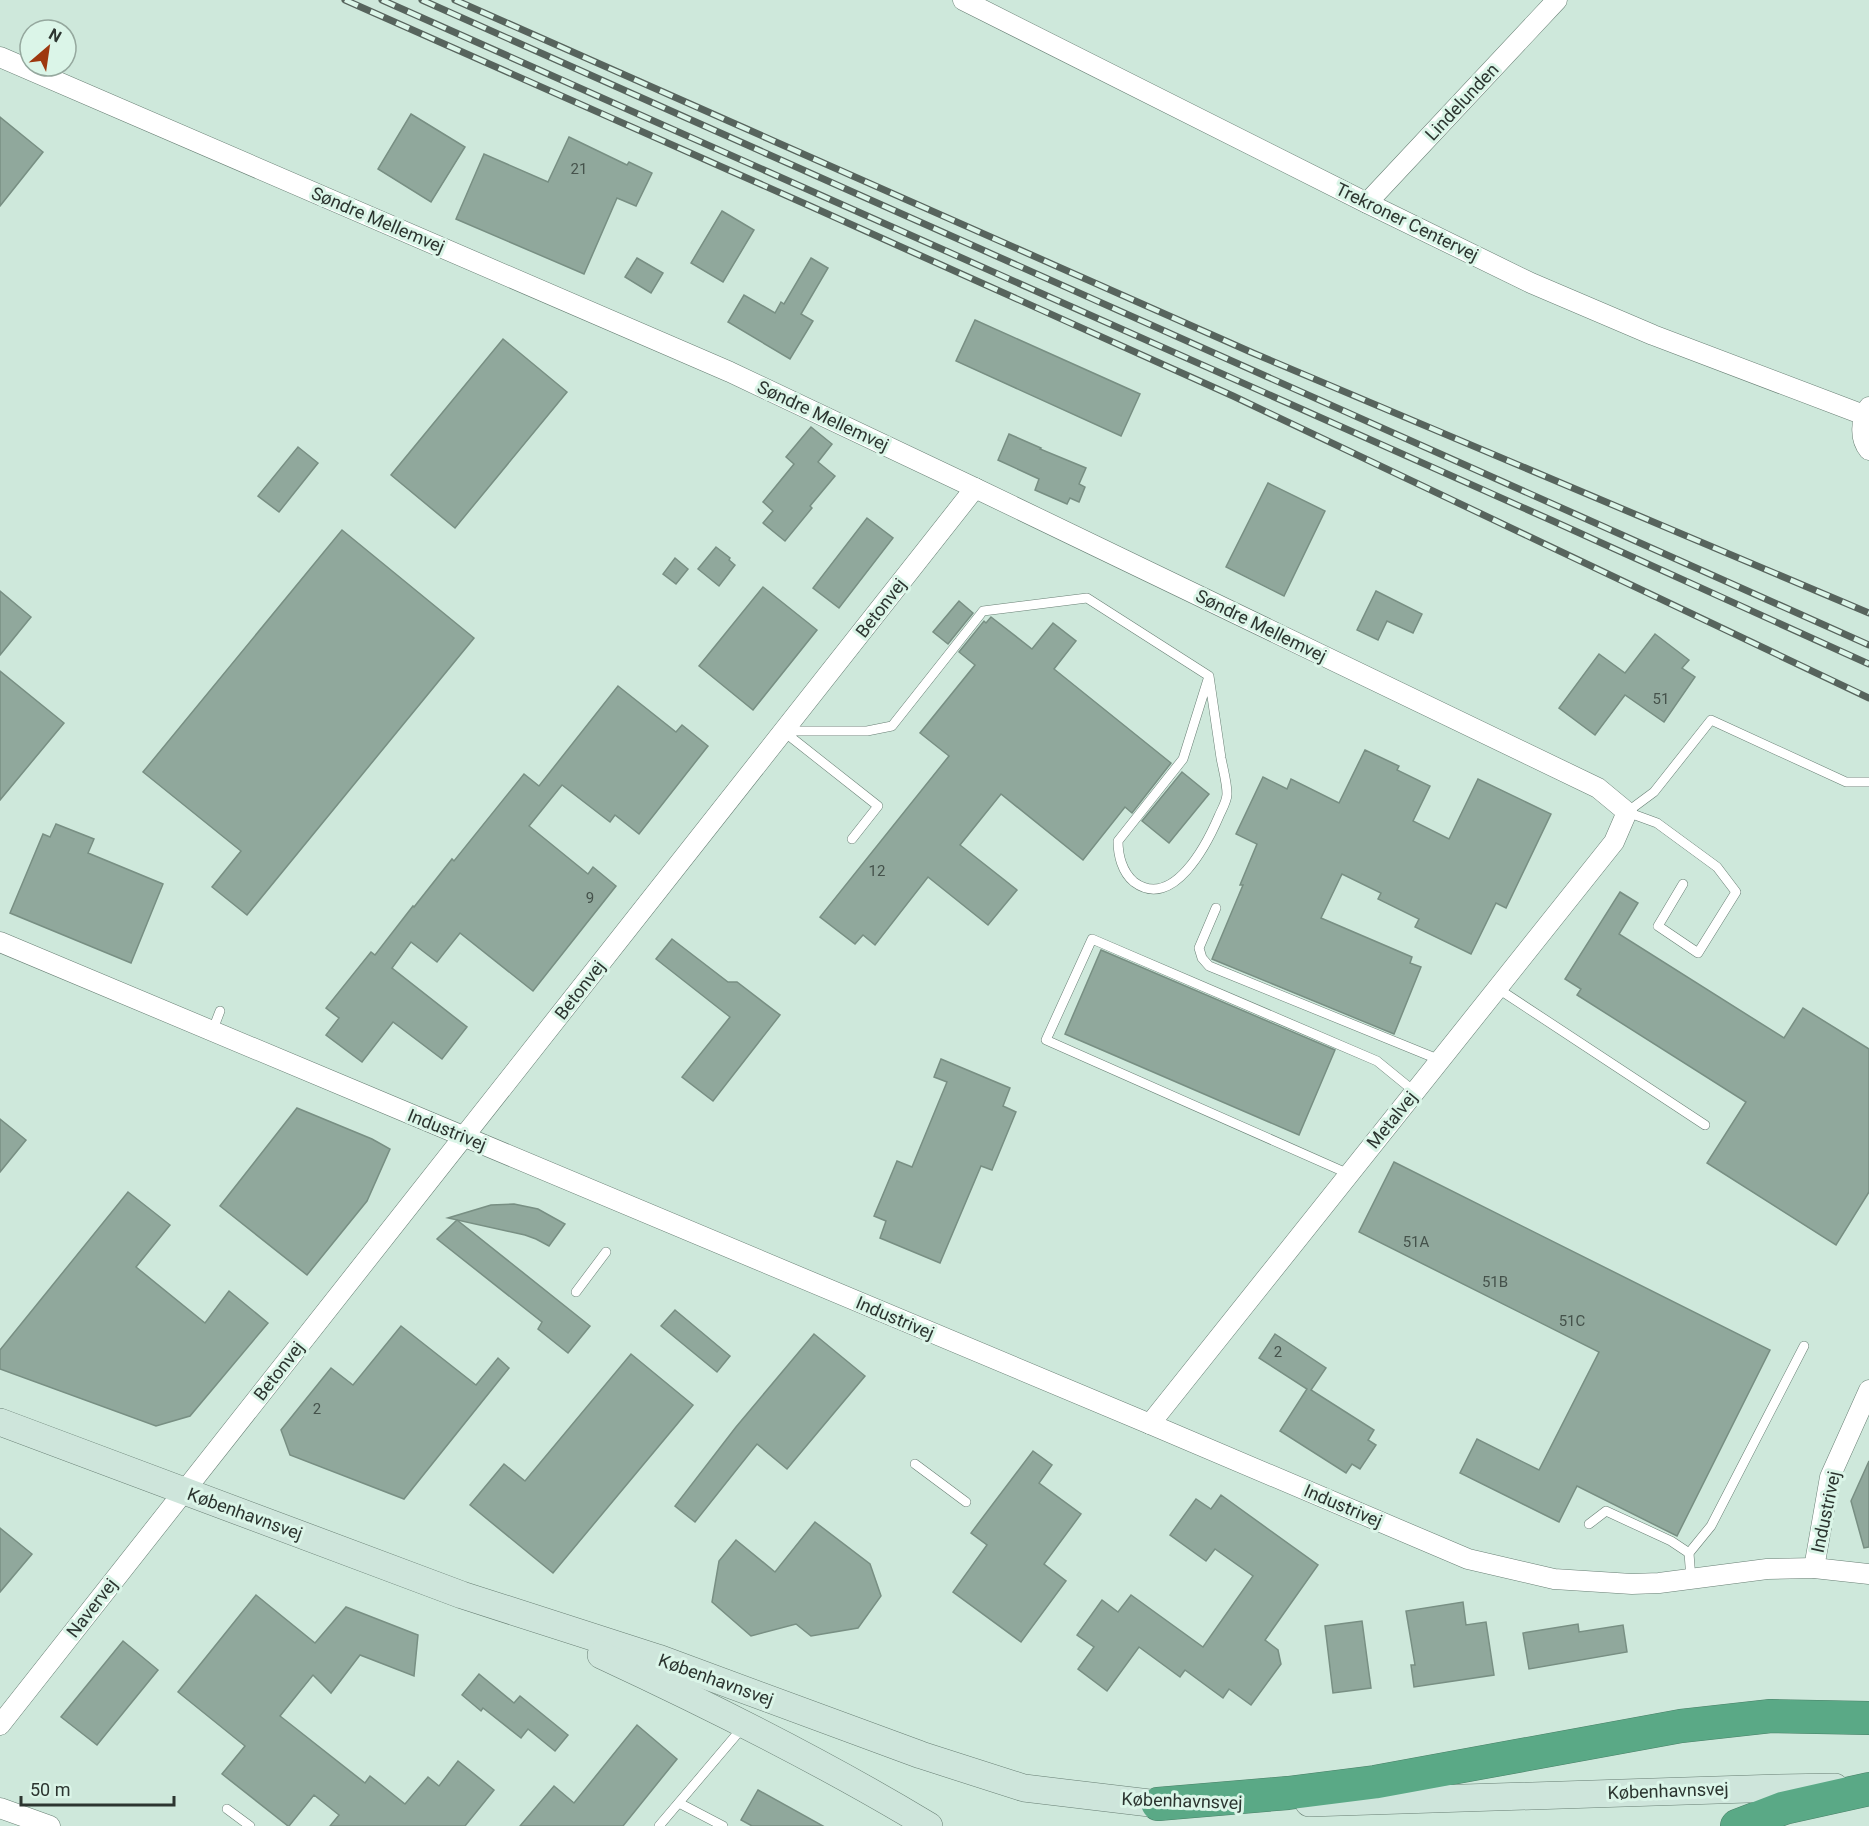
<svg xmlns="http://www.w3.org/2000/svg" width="1869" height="1826" viewBox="0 0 1869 1826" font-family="Roboto,sans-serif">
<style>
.building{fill:#90a89c;stroke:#788f83;stroke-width:1.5}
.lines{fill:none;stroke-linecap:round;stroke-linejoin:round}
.lane-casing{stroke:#687f74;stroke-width:10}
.street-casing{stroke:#687f74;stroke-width:21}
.secondary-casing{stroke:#687f74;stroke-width:28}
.highway-casing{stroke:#4a8068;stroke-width:34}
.lane{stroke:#fff;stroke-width:9}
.street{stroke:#fff;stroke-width:20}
.secondary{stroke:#cee5db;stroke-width:27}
.highway{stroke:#5aa986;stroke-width:33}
.rail-casing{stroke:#57645d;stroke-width:7}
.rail{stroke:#dbf5e8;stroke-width:4.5;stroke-dasharray:14;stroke-linecap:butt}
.labels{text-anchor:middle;stroke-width:6;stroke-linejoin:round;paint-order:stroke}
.number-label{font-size:15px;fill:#45524b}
.street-label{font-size:18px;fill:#2c3530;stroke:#dbf5e8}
</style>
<rect width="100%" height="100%" fill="#cee8db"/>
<g class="building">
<polygon points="411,114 465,147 431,202 378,169"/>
<polygon points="0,117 43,152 0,206"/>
<polygon points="569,137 627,165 629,162 652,173 636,206 617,198 584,274 456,219 484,154 548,182"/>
<polygon points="722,211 754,230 723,282 691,263"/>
<polygon points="637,258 663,273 651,293 625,277"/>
<polygon points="811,258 828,268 801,314 813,321 790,359 728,322 744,295 775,313 781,302 784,304"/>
<polygon points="975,320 1140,394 1121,436 956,361"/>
<polygon points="503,339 567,392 455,528 391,475"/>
<polygon points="811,427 832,444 818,462 835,476 810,506 812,508 785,541 763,523 773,511 763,502 794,464 786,457"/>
<polygon points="1009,434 1041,448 1040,449 1086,468 1079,484 1085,487 1079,502 1070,498 1067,504 1035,490 1039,479 998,460"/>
<polygon points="298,447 318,463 279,512 258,496"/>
<polygon points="1268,483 1325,511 1284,596 1226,567"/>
<polygon points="867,518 893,538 839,608 813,588"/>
<polygon points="342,530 474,638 247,915 212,887 241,851 143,772"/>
<polygon points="716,547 730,558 729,560 735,565 719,586 698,569"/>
<polygon points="675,558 688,569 676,584 663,574"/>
<polygon points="763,587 817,630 753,710 699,666"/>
<polygon points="0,591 31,617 0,655"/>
<polygon points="1376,591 1422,614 1413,633 1387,621 1378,640 1357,630"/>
<polygon points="959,601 973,613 948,644 933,632"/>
<polygon points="991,617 1032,649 1053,623 1076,641 1054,669 1171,763 1132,813 1125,807 1083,860 1001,794 960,845 1017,890 988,925 928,877 875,945 863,935 855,944 820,917 949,756 920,733 975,665 959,652 984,621 986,623"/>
<polygon points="1655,634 1689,660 1682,668 1695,677 1664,722 1625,695 1595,735 1559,708 1599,654 1625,673"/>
<polygon points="0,671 64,723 0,800"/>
<polygon points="618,686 676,732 682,725 708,746 639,834 615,815 610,822 562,785 529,826 588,874 593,867 616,886 533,991 460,933 437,962 411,942 392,968 467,1027 442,1059 393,1022 362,1062 326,1035 339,1018 326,1008 371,952 375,955 413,906 414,907 452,859 454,861 524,774 539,786"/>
<polygon points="1365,750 1399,766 1397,770 1430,786 1413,821 1449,839 1478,779 1551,814 1506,908 1496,903 1471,954 1415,927 1419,919 1378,899 1381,893 1342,874 1321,918 1412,957 1410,963 1421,967 1394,1034 1212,959 1243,885 1240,885 1257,844 1236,834 1263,777 1287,789 1291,779 1339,803"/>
<polygon points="1182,772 1209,794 1169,843 1142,821"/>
<polygon points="56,824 94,839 88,853 163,884 131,963 10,913 43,834 50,837"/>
<polygon points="1620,892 1638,903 1619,934 1784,1038 1803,1008 1869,1049 1869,1192 1836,1245 1707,1163 1746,1102 1577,995 1581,989 1565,979"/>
<polygon points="672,939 728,982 737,982 780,1015 713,1101 682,1077 730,1017 656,959"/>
<polygon points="1101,950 1335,1050 1299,1135 1065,1034"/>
<polygon points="941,1059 1010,1088 1003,1106 1016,1112 992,1170 981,1166 940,1263 880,1238 886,1221 874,1216 897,1161 912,1167 947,1082 934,1077"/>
<polygon points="297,1108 372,1139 390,1149 367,1201 307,1275 220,1206"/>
<polygon points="0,1119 26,1140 0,1172"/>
<polygon points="1394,1162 1770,1350 1677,1536 1577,1486 1559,1522 1460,1473 1477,1439 1539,1470 1599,1352 1359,1232"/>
<polygon points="128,1192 170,1225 136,1267 205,1323 229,1291 268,1323 190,1416 156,1426 0,1369 0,1350"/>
<polygon points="514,1204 538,1209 565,1224 549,1246 536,1239 525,1235 448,1218 491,1205"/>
<polygon points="457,1220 590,1326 568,1353 538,1329 542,1322 437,1239"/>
<polygon points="675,1310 730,1356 717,1372 661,1326"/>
<polygon points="401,1326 476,1385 498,1358 509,1368 404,1499 290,1455 281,1430 331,1368 353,1385"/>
<polygon points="814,1334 865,1376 787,1469 757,1444 695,1522 675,1506 736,1427"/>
<polygon points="1275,1334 1326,1368 1311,1390 1374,1430 1368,1440 1376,1445 1360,1469 1352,1464 1346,1473 1280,1431 1307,1389 1259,1358"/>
<polygon points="631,1354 693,1405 553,1573 470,1505 504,1464 525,1481"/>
<polygon points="1033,1451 1052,1465 1039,1483 1081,1514 1044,1564 1066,1581 1021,1642 953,1592 987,1545 971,1533"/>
<polygon points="1869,1461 1869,1547 1864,1548 1851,1501"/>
<polygon points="1221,1495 1318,1565 1265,1640 1278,1650 1281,1664 1251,1705 1229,1689 1223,1698 1185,1670 1180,1677 1139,1647 1107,1691 1078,1669 1094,1647 1077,1635 1102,1600 1118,1612 1131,1595 1203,1647 1253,1576 1215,1549 1206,1561 1170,1535 1196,1499 1211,1509"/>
<polygon points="815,1522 870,1564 881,1596 858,1628 811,1636 796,1624 751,1636 712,1602 719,1561 736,1540 775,1572"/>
<polygon points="0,1528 32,1554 0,1592"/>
<polygon points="256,1595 315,1643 346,1607 418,1635 414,1676 360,1655 331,1693 313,1675 280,1716 365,1783 370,1776 405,1804 428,1777 439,1786 458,1761 494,1790 465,1826 330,1826 339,1815 314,1795 289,1826 288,1826 222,1774 245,1746 178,1692"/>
<polygon points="1463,1602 1466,1625 1486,1622 1494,1675 1414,1687 1411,1665 1415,1665 1406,1611"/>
<polygon points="1362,1621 1371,1688 1333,1693 1325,1626"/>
<polygon points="1578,1624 1579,1632 1623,1625 1627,1652 1529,1669 1523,1633"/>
<polygon points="123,1641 158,1670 97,1745 61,1717"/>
<polygon points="479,1674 514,1703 520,1696 568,1735 555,1751 528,1729 521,1738 483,1708 481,1711 462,1695"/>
<polygon points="637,1725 677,1759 623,1826 520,1826 554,1786 574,1803"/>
<polygon points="758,1790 823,1826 752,1826 741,1820"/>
</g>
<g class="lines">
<g class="lane-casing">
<g id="lane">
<polyline points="1627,812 1657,823 1717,867 1736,892 1698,953 1658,926 1683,884"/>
<polyline points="1627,812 1654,792 1711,720 1846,782 1869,782"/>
<path d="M852,839L878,806L783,731H867L892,726L983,611L1087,598L1209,676C1213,703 1217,730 1221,758C1223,769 1227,783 1227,794C1227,801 1222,809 1219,816C1207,844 1173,911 1134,882C1122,872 1118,855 1118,841L1183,759L1209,676"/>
<polyline points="1216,908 1199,948 1202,958 1209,966 1440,1060"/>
<polyline points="1497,988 1705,1125"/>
<polyline points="212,1032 220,1011"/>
<polyline points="1349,1174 1046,1040 1092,939 1377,1061 1415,1092"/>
<polyline points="576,1292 606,1252"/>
<polyline points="915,1464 966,1502"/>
<polyline points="1589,1524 1606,1511 1671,1541 1689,1553"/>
<polyline points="1691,1579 1689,1553 1711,1526 1804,1346"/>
<polyline points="679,1803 723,1826"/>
<polyline points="227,1809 250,1826"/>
<polyline points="659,1826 743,1727"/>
</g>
</g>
<g class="street-casing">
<g id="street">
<polyline points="963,0 1367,203 1531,283 1653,335 1864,415"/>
<polyline points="0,57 730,372 975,488 1598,788 1627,812 1614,842 1150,1424"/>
<polyline points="1367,203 1557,0"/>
<path d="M1869,407C1861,420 1859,438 1869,450"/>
<polyline points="0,942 1150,1424 1468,1559 1554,1579 1632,1584 1659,1583 1767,1569 1814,1568 1869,1574"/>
<polyline points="1814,1568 1830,1477 1869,1390"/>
<polyline points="0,1725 975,488"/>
<polyline points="0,1808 50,1826"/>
</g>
</g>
<g class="secondary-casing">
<g id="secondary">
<polyline points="0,1422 462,1595 658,1658 921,1755 1024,1788 1158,1804 1178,1804"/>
<path d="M601,1655C713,1707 823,1762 929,1826"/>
<polyline points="1309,1803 1779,1788 1835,1787"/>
</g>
</g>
<g class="highway-casing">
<g id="highway">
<polyline points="1158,1804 1288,1793 1375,1782 1681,1726 1771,1716 1869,1718"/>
<polyline points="1737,1826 1784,1808 1869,1789"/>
</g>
</g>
<use href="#lane" class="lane"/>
<use href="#street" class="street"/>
<use href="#secondary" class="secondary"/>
<use href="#highway" class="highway"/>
<g class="rail-casing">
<g id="rail">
<polyline points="345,0 810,206 1233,396 1869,698"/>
<polyline points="382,0 1553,521 1869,664"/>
<polyline points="422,0 1869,645"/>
<polyline points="455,0 1253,353 1869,613"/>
</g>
</g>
<use href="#rail" class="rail"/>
</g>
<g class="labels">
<g class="number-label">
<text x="579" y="174">21</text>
<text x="1661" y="704">51</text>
<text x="877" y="876">12</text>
<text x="590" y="903">9</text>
<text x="1416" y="1247">51A</text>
<text x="1495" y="1287">51B</text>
<text x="1572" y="1326">51C</text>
<text x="1278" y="1357">2</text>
<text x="317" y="1414">2</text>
</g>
<g class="street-label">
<text transform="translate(1462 102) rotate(-47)" y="6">Lindelunden</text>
<text transform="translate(378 220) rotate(23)" y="6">Søndre Mellemvej</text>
<text transform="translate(1407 222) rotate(26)" y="6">Trekroner Centervej</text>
<text transform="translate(823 416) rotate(25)" y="6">Søndre Mellemvej</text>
<text transform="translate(881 608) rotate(-52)" y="6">Betonvej</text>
<text transform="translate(1261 626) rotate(26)" y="6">Søndre Mellemvej</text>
<text transform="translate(580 990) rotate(-52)" y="6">Betonvej</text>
<text transform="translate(1392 1120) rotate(-51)" y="6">Metalvej</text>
<text transform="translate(447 1130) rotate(22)" y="6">Industrivej</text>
<text transform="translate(895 1318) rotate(23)" y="6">Industrivej</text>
<text transform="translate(279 1371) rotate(-52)" y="6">Betonvej</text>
<text transform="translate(1343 1506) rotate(23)" y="6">Industrivej</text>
<text transform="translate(1826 1512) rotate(-78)" y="6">Industrivej</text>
<text transform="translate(245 1514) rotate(20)" y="6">Københavnsvej</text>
<text transform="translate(92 1608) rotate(-52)" y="6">Navervej</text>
<text transform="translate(716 1680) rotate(20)" y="6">Københavnsvej</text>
<text transform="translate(1668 1791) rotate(-2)" y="6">Københavnsvej</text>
<text transform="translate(1182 1801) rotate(2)" y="6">Københavnsvej</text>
</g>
</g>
<g transform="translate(48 48) rotate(29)"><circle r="28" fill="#dbf5e8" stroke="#95a89e" stroke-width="1.5"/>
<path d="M0-4.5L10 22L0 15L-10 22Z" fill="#9e380f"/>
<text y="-9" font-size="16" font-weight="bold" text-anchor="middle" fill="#2c3530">N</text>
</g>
<path d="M21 1796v9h153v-9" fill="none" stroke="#2c3530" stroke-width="3"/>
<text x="30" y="1796" font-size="18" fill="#2c3530" stroke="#dbf5e8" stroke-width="4.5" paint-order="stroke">50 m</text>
</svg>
